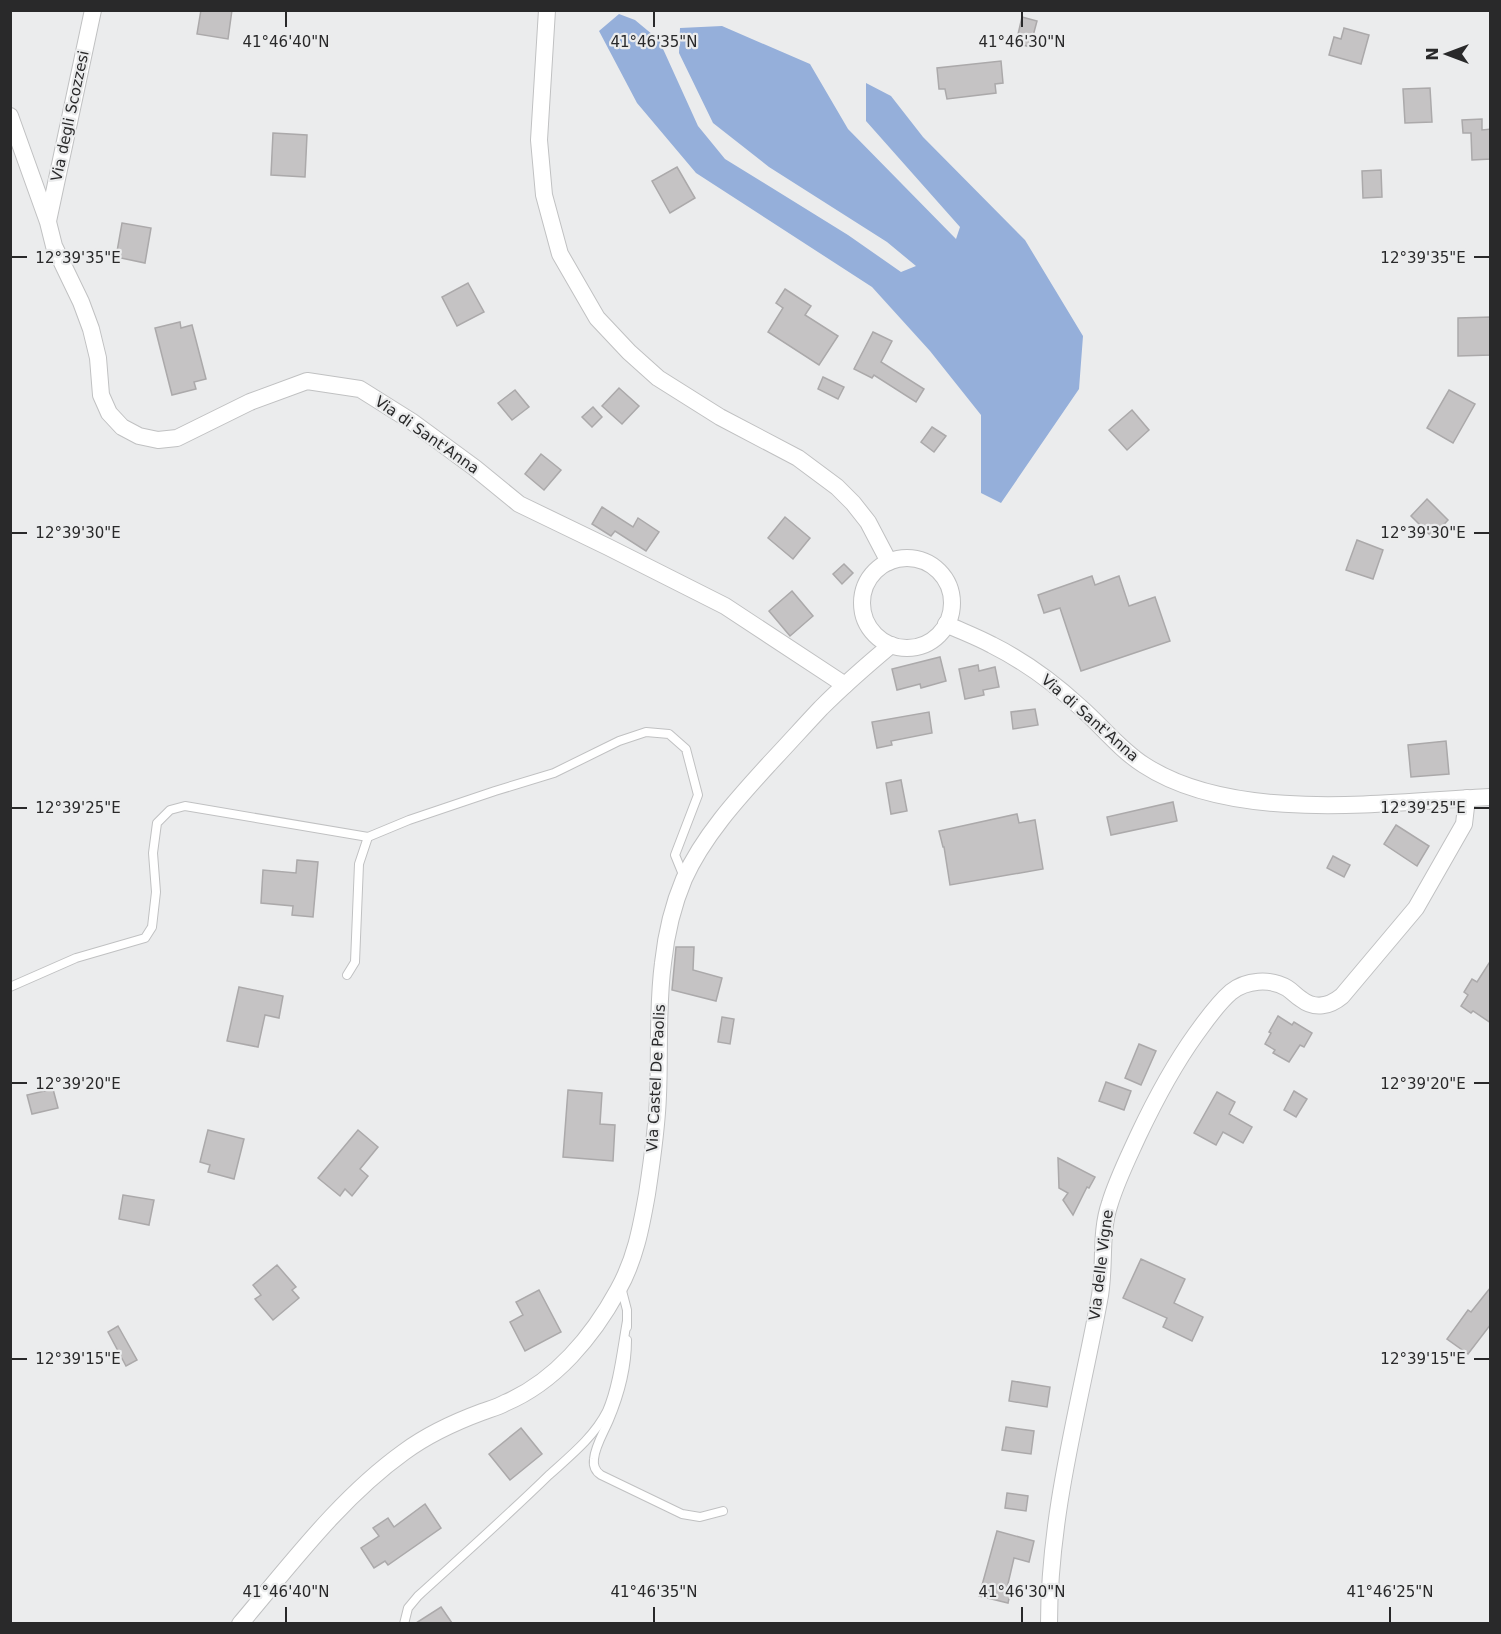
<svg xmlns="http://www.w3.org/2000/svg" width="1501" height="1634" viewBox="0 0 1501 1634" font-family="'DejaVu Sans',sans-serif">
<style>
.forest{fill:#95afda}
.building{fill:#c5c3c4;stroke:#aba9aa;stroke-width:1.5}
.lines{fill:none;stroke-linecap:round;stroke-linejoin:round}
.service-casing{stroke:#c0c1c2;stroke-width:10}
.minor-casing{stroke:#c0c1c2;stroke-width:18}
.service{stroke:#fff;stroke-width:8}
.minor{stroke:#fff;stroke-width:16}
.ticks{fill:none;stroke:#29292a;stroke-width:2}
.labels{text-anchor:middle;stroke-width:4.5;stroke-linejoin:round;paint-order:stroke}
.street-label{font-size:15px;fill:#29292a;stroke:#ebeced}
.ticks-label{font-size:15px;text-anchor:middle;fill:#29292a;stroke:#ebeced;stroke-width:4.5;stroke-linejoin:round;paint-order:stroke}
</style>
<rect width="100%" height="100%" fill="#ebeced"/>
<polygon class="forest" points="619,14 635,20 659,40 698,126 725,159 848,235 901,272 916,266 887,242 769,167 713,123 679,53 680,28 722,26 810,64 848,129 956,239 960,227 866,121 866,83 891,96 923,137 1025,240 1083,336 1079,389 1001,503 981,493 981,415 930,351 872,287 696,173 637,103 599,31"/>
<g class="building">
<polygon points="201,10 232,10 228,39 197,34"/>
<polygon points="1022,17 1037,21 1030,47 1016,43"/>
<polygon points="1344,28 1369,35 1361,64 1329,55 1334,37 1341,39"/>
<polygon points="1001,61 1003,83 995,84 996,93 947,99 945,89 939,89 937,68"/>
<polygon points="1430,88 1432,122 1405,123 1403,89"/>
<polygon points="1482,119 1482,130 1491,129 1491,159 1472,160 1471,133 1463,133 1462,120"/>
<polygon points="273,133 307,135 305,177 271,175"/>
<polygon points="677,167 695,198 670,213 652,181"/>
<polygon points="1381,170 1382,197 1363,198 1362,171"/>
<polygon points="122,223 151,228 145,263 116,257"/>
<polygon points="468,283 484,312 457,326 442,297"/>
<polygon points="785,289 811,306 805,315 838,336 819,365 768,332 783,308 776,303"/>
<polygon points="1491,317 1491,355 1458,356 1458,318"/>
<polygon points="180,322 181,328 192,325 206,379 194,382 196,389 172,395 155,328"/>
<polygon points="873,332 892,341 881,362 924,389 916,402 874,375 872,378 854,369"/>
<polygon points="823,377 844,387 838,399 818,389"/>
<polygon points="619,388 639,406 622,424 602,406"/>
<polygon points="515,390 529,407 512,420 498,403"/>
<polygon points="1449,390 1475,404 1453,443 1427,428"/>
<polygon points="593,407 602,417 592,427 582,417"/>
<polygon points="1132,410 1149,430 1127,450 1109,430"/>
<polygon points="932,427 946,436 934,452 921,442"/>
<polygon points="541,454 561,470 544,490 525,474"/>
<polygon points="1427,499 1448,520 1432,537 1411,516"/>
<polygon points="602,507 633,527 638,518 659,532 646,551 615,531 611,536 592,524"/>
<polygon points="785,517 810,538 793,559 768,538"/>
<polygon points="1357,540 1383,550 1373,579 1346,570"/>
<polygon points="844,564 853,573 842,584 833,574"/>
<polygon points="1092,576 1095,585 1119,576 1129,606 1155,597 1170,641 1081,671 1060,608 1044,613 1038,595"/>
<polygon points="792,591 813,616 790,636 769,611"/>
<polygon points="940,657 946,681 921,688 920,684 897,690 892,669"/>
<polygon points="978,665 979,671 995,667 999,687 983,690 984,695 965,699 959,669"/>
<polygon points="1035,709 1038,725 1013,729 1011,712"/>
<polygon points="929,712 932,733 891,741 892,745 877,748 872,722"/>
<polygon points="1446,741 1449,774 1411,777 1408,745"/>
<polygon points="901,780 907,811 891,814 886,783"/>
<polygon points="1173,802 1177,821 1111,835 1107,817"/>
<polygon points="1017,814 1019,823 1035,820 1043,869 950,885 944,847 943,847 939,831"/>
<polygon points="1396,825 1429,846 1417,866 1384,844"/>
<polygon points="1333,856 1350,865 1344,877 1327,868"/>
<polygon points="297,860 318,862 313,917 292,915 293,906 261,903 263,870 296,873"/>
<polygon points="676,947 694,947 693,970 722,978 716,1001 672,990"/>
<polygon points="1491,960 1491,1023 1473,1011 1471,1013 1461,1006 1468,995 1464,992 1472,979 1477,982"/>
<polygon points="239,987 283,996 279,1018 265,1015 258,1047 227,1041"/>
<polygon points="1278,1016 1292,1025 1294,1022 1312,1033 1304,1047 1300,1045 1289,1062 1273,1053 1275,1050 1265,1044 1271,1033 1269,1032"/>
<polygon points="722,1017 734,1019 730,1044 718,1042"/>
<polygon points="1139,1044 1156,1051 1141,1085 1125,1078"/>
<polygon points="1106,1082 1131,1091 1124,1110 1099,1101"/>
<polygon points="53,1089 58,1108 32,1114 27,1095"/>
<polygon points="568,1090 602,1093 600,1124 615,1125 613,1161 563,1157"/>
<polygon points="1294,1091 1307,1099 1296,1117 1284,1110"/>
<polygon points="1217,1092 1235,1102 1229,1114 1252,1127 1243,1143 1223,1132 1216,1145 1194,1133"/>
<polygon points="208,1130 244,1139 234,1179 208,1172 210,1165 200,1162"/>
<polygon points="358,1130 378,1147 360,1169 368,1176 352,1196 345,1189 340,1196 318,1178"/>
<polygon points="1058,1158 1095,1177 1089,1188 1087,1187 1073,1215 1063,1200 1068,1193 1059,1188"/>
<polygon points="123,1195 154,1200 149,1225 119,1219"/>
<polygon points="1141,1259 1185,1279 1174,1303 1203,1317 1192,1341 1163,1327 1167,1318 1123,1298"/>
<polygon points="277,1265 296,1287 292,1290 299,1298 273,1320 255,1299 261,1295 253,1285"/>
<polygon points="1491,1287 1491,1324 1468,1354 1447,1339 1468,1310 1471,1312"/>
<polygon points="539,1290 561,1332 525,1351 510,1322 523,1315 516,1302"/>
<polygon points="118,1326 137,1360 126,1366 108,1332"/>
<polygon points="1012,1381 1050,1387 1047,1407 1009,1401"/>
<polygon points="1006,1427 1034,1431 1031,1454 1002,1450"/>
<polygon points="521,1428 542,1454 510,1480 489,1454"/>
<polygon points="1007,1493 1028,1496 1026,1511 1005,1508"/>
<polygon points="425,1504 441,1528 388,1565 385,1561 374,1568 361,1548 379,1536 373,1528 388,1518 394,1527"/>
<polygon points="997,1531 1034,1541 1029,1562 1014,1558 1007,1588 1011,1589 1008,1603 979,1596"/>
<polygon points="441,1607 452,1623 416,1623"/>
</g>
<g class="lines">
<g class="service-casing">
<g id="service">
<polyline points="347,975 355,962 359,864 368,837 409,820 495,791 554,773 619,741 646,732 669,734 686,749 698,795 675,855 684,877"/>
<polyline points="10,987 76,958 145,938 152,927 156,892 153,853 157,823 170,810 185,806 368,837"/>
<polyline points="621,1287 627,1310 627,1327"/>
<path d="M627,1340C627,1369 620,1394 609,1420C604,1432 595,1446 594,1459C593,1466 595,1471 601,1475L682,1514L700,1517L723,1511"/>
<path d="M404,1624L408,1608L418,1596C462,1556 506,1517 549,1475C570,1456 594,1437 607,1411C618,1386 622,1348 627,1321"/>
</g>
</g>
<g class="minor-casing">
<g id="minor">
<polyline points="547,10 539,140 544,195 560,254 597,318 629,352 658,378 720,417 798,458 837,487 853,503 868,522 889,562"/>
<polyline points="10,116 48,222 54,246 81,302 91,329 98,358 101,395 109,413 122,427 139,436 158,440 177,438 250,402 307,381 360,389 411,421 475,468 519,504 608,547 725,606 845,685"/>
<polyline points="48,221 93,10"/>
<circle cx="907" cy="603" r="45"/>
<path d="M946,624C961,631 977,637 992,645C1024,661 1054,683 1080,707C1102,726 1119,749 1144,765C1234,824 1387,802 1490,797"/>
<path d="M240,1624C291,1564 340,1498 404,1452C427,1435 455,1422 482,1412C490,1409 498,1407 505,1403C555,1382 593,1336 618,1290C635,1260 641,1228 647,1194C652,1161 657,1128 658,1095C660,1051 657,1007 663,963C666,935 673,905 684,879C703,836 739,797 770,763C787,745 804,726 821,708C843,686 867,665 891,645"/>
<path d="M1049,1624C1049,1514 1079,1408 1099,1301C1106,1268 1099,1235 1110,1203C1117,1180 1128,1158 1138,1136C1155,1100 1173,1066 1196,1034C1207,1019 1217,1004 1231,992C1246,980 1270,978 1287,988C1292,991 1296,996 1301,999C1315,1010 1330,1006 1342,996L1416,908L1464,824L1467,798"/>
</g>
</g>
<use href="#service" class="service"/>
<use href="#minor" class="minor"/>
</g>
<path class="ticks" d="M286,12V27M654,12V27M1022,12V27M12,257H27M1474,257H1489M12,533H27M1474,533H1489M12,808H27M1474,808H1489M12,1083H27M1474,1083H1489M12,1359H27M1474,1359H1489M286,1607V1622M654,1607V1622M1022,1607V1622M1390,1607V1622"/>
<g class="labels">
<g class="street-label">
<text transform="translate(70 116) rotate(-78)" y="5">Via degli Scozzesi</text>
<text transform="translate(427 435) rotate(35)" y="5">Via di Sant'Anna</text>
<text transform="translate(1090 718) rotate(41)" y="5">Via di Sant'Anna</text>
<text transform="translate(656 1078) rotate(-87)" y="5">Via Castel De Paolis</text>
<text transform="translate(1101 1265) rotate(-83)" y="5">Via delle Vigne</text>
</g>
</g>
<g class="ticks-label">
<text x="286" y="47">41°46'40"N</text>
<text x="654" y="47">41°46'35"N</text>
<text x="1022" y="47">41°46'30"N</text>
<text x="1423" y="263">12°39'35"E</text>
<text x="78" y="263">12°39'35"E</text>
<text x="1423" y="538">12°39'30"E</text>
<text x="78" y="538">12°39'30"E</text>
<text x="1423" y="813">12°39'25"E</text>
<text x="78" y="813">12°39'25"E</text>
<text x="1423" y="1089">12°39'20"E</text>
<text x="78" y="1089">12°39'20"E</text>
<text x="1423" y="1364">12°39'15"E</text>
<text x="78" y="1364">12°39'15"E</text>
<text x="286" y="1597">41°46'40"N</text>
<text x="654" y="1597">41°46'35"N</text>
<text x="1022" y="1597">41°46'30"N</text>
<text x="1390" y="1597">41°46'25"N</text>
</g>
<rect width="1501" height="1634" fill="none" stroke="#29292a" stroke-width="24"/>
<g transform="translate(1447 54) rotate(270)" stroke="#ebeced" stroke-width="4.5" paint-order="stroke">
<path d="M0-4.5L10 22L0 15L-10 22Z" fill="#29292a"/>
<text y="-9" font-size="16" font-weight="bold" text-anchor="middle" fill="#29292a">N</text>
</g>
</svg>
